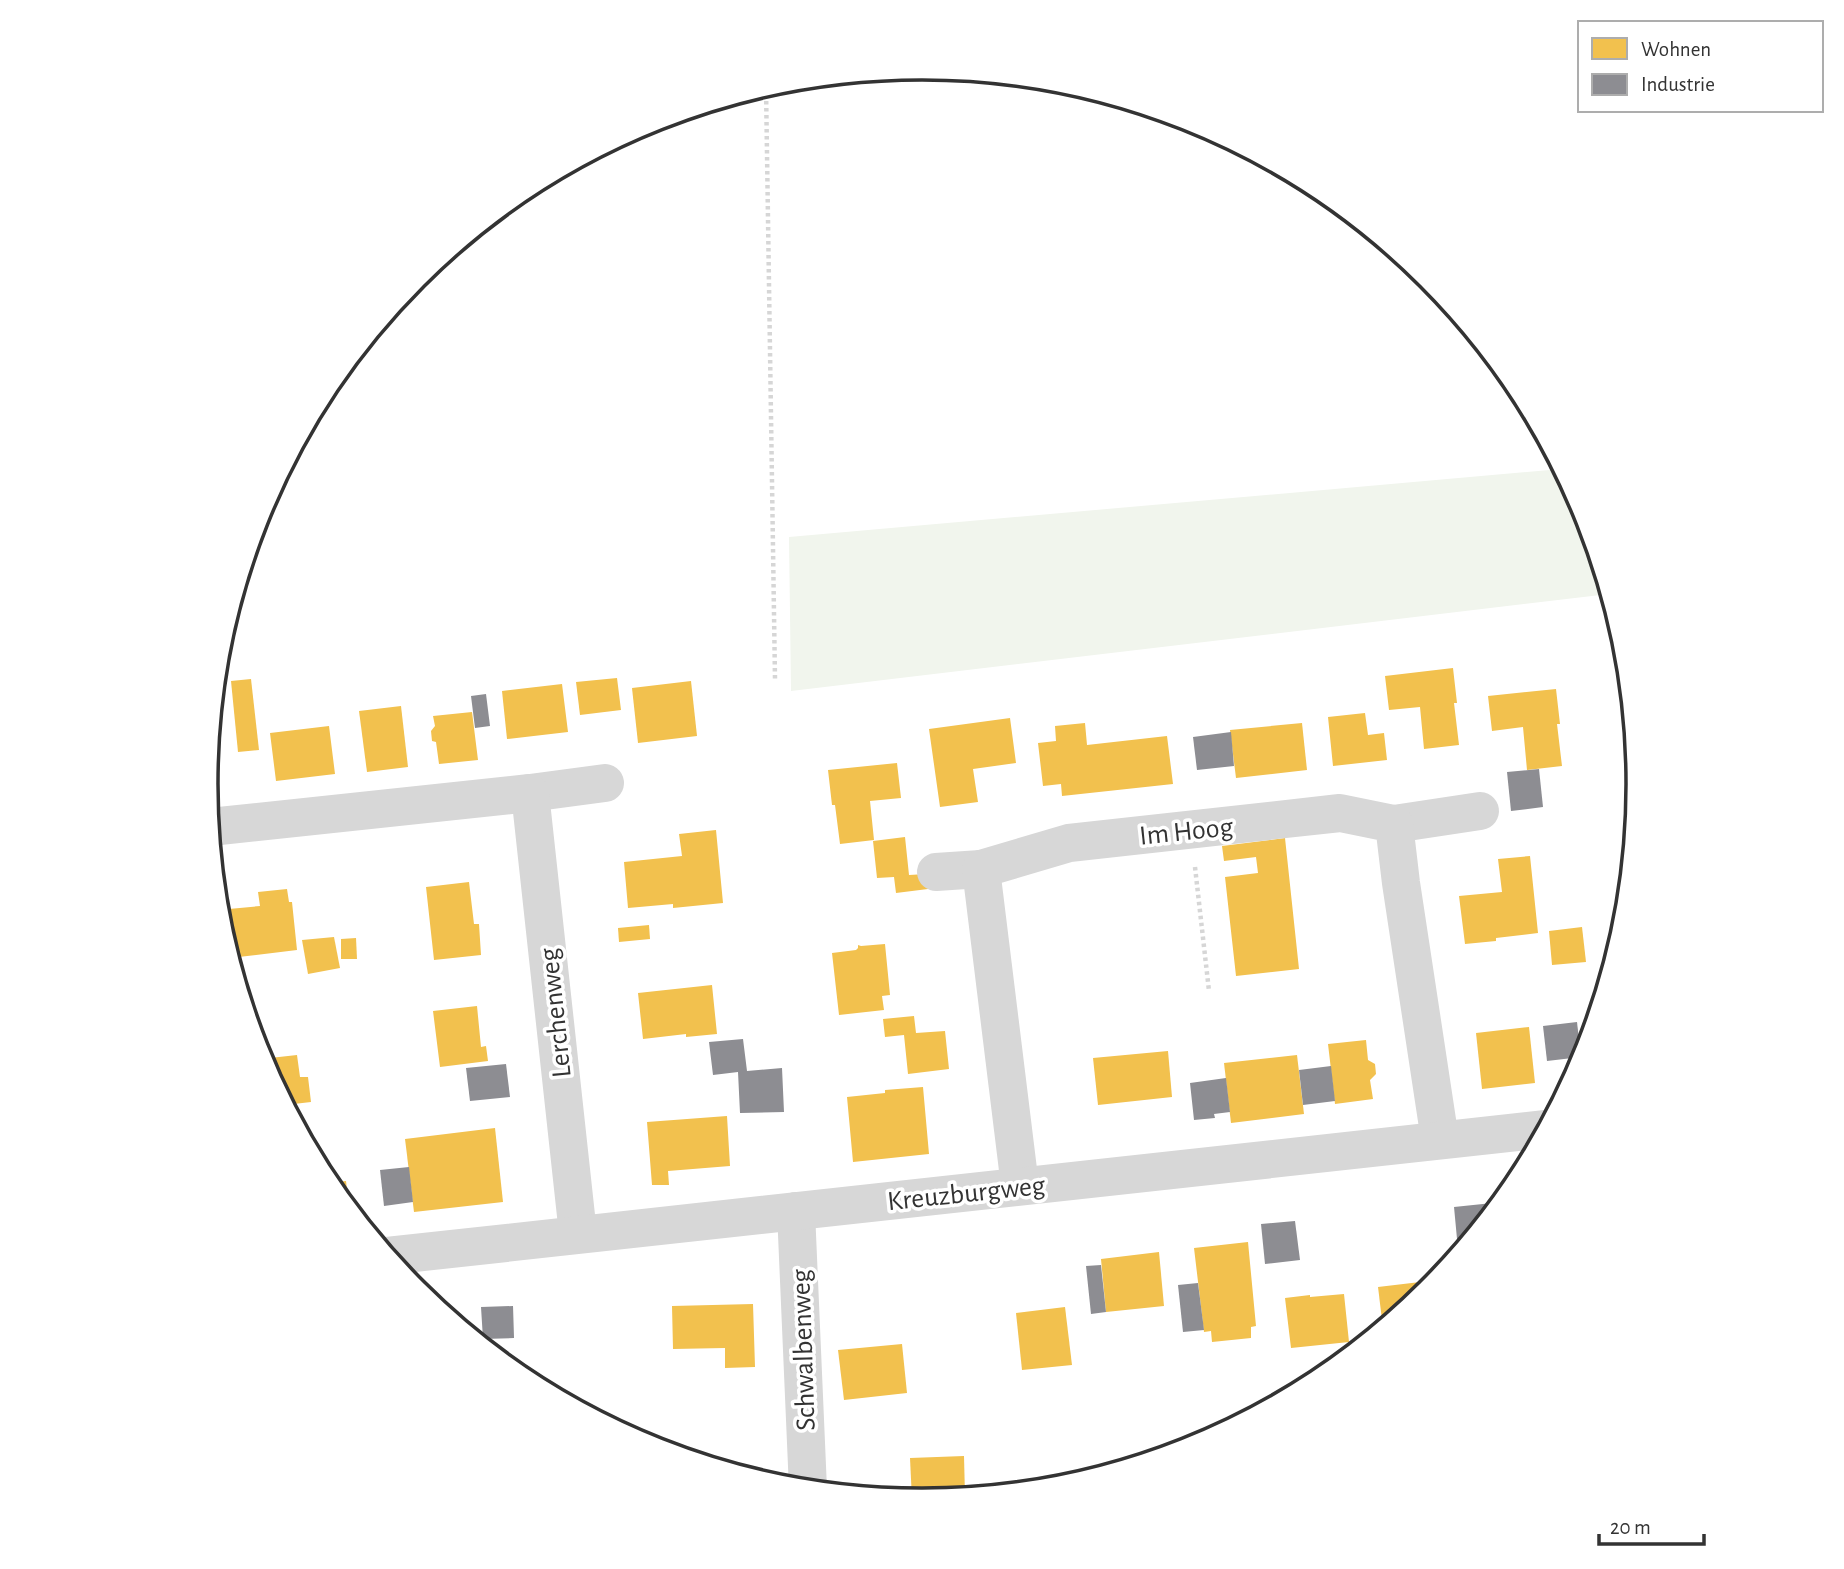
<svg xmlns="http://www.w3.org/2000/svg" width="1844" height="1569" viewBox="0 0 1844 1569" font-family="'Alegreya Sans',sans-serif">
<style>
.green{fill:#f1f5ed}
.homes{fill:#f2c14e}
.industry{fill:#8d8d92}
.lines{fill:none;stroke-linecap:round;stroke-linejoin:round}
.stream{stroke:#ddebf3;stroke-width:10}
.path{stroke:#d6d6d6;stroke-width:4.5;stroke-dasharray:3.5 3.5;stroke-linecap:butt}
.minor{stroke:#d7d7d7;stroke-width:38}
.labels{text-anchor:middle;stroke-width:7;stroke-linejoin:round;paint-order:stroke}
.street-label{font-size:28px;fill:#333;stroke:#fff}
.rim{fill:none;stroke:#333;stroke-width:3.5}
</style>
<rect width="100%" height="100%" fill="#fff"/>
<polygon class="green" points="1561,469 1584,511 1609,594 791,691 789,537"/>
<g class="homes">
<polygon points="1453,668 1457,703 1454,703 1459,745 1424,749 1420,707 1389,710 1385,676"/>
<polygon points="617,678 621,710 580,715 576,682"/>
<polygon points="251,679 259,750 238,752 231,681"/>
<polygon points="691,681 697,736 638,743 632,688"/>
<polygon points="562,684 568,732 507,739 502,691"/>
<polygon points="1556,689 1560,724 1557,724 1562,766 1527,770 1523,727 1492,731 1488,696"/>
<polygon points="401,706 408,767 367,772 359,711"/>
<polygon points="472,712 478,760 439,764 436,742 432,741 431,731 435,726 433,716"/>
<polygon points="1365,713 1368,735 1384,733 1387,760 1333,766 1328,717"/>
<polygon points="1010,718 1016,763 973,769 978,802 940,807 929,729"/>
<polygon points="1085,723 1087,745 1167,736 1173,784 1062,796 1061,784 1043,786 1038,743 1056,741 1055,726"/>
<polygon points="1302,723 1307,770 1236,778 1230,730"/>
<polygon points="329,726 335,774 276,781 270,733"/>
<polygon points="897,763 901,798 870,801 874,840 840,844 835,805 832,805 828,770"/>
<polygon points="716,830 723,903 673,908 673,904 628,908 624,862 682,856 679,834"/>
<polygon points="905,837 909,875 926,874 928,889 896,893 894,877 877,878 873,841"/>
<polygon points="1285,838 1299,969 1236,976 1225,877 1258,873 1256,857 1224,861 1222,846"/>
<polygon points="1530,856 1538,933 1496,938 1496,941 1465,944 1459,896 1502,892 1498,859"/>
<polygon points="469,882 474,924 479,924 481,955 434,960 426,887"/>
<polygon points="287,889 289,902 292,902 297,950 230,958 219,924 218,910 260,906 258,892"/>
<polygon points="649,925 650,939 619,942 618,928"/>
<polygon points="1582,927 1586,962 1552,965 1549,931"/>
<polygon points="334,937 340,968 308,974 302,940"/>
<polygon points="356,938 357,959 341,959 341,939"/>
<polygon points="885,944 890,995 882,996 884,1010 839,1015 832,953 856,950 858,948 858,945 861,946"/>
<polygon points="712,985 717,1034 686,1037 686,1034 643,1039 638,993"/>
<polygon points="477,1006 481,1047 486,1046 488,1061 440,1067 433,1011"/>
<polygon points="914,1016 916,1033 945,1031 949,1069 908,1074 904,1035 885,1037 883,1019"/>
<polygon points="1529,1027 1535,1083 1482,1089 1476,1033"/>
<polygon points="1366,1040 1368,1060 1375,1064 1376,1074 1370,1080 1373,1099 1335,1104 1328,1044"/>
<polygon points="1168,1051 1172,1097 1098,1105 1093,1058"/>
<polygon points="297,1055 300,1077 308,1077 311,1102 285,1105 261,1059"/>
<polygon points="1297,1055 1304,1114 1231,1123 1224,1063"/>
<polygon points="923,1087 929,1154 853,1162 847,1097 885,1093 885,1090"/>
<polygon points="727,1116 730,1166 668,1171 669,1185 652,1185 647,1122"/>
<polygon points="495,1128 503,1202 414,1212 405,1139"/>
<polygon points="346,1181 349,1207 347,1207 327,1183"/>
<polygon points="1248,1242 1256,1326 1251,1327 1251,1338 1212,1342 1211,1331 1204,1332 1194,1248"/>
<polygon points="1159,1252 1164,1306 1106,1312 1101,1259"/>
<polygon points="1437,1280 1428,1291 1383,1328 1378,1287"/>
<polygon points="1344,1294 1349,1342 1291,1348 1285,1298 1310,1295 1310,1297"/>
<polygon points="753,1304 755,1367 725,1368 725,1348 673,1349 672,1306"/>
<polygon points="1065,1307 1072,1365 1022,1370 1016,1313"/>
<polygon points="902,1344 907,1393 844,1400 838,1350"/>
<polygon points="964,1456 965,1496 922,1501 912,1500 910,1458"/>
<polygon points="776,1479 776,1485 761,1480"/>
</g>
<g class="industry">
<polygon points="486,694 490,726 475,728 471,696"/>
<polygon points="1231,732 1234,766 1197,770 1193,737"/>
<polygon points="1539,769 1543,807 1511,811 1507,772"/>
<polygon points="1577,1022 1581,1057 1547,1061 1543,1026"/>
<polygon points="743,1039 747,1071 782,1068 784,1112 740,1113 738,1072 713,1075 709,1042"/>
<polygon points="506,1064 510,1097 470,1101 466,1068"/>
<polygon points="1331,1066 1335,1101 1303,1105 1299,1070"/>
<polygon points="1226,1078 1230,1112 1214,1114 1215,1118 1194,1120 1190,1083"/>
<polygon points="409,1167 413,1202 384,1206 380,1170"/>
<polygon points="1502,1202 1472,1237 1457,1239 1454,1207"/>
<polygon points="1295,1221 1300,1260 1265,1264 1261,1224"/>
<polygon points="1101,1265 1106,1312 1091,1314 1086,1266"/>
<polygon points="1198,1283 1204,1330 1183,1332 1178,1285"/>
<polygon points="513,1306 514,1338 483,1339 481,1307"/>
</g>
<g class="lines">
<polyline class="stream" points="1636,765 1637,800"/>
<g class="path">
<polyline points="766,87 775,679"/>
<polyline points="1195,867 1209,991"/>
</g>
<g class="minor">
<polyline points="530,793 605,783"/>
<polyline points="1394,824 1480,811"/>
<polyline points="210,827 530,793 578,1234"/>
<polyline points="936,872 981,869"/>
<polyline points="1020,1186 981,869 1069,843 1340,813 1394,824 1401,883 1440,1140"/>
<polyline points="796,1211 808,1489"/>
<polyline points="387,1256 1546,1129"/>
</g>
</g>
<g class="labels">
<g class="street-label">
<text transform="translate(1186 830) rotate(-6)" y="10">Im Hoog</text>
<text transform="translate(554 1013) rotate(-96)" y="10">Lerchenweg</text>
<text transform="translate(966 1192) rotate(-6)" y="10">Kreuzburgweg</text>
<text transform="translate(802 1350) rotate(-92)" y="10">Schwalbenweg</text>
</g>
</g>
<path d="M0 0H1844V1569H0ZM218 784a704 704 0 1 1 1408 0a704 704 0 1 1-1408 0Z" fill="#fff" fill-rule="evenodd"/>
<path class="rim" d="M218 784a704 704 0 1 1 1408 0a704 704 0 1 1-1408 0Z"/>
<rect x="1578" y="21" width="245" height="91" fill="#ffffff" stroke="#adadad" stroke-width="2"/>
<rect x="1592" y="38" width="35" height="21" fill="#f2c14e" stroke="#adadad" stroke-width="2"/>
<text x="1641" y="56" font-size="21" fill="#333333">Wohnen</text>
<rect x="1592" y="74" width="35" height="21" fill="#8d8d92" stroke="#adadad" stroke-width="2"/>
<text x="1641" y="91" font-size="21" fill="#333333">Industrie</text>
<path d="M1599 1534v10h105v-10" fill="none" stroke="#333333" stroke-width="3.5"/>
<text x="1610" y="1534" font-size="21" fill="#333333" stroke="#ffffff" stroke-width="5" paint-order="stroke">20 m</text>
</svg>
